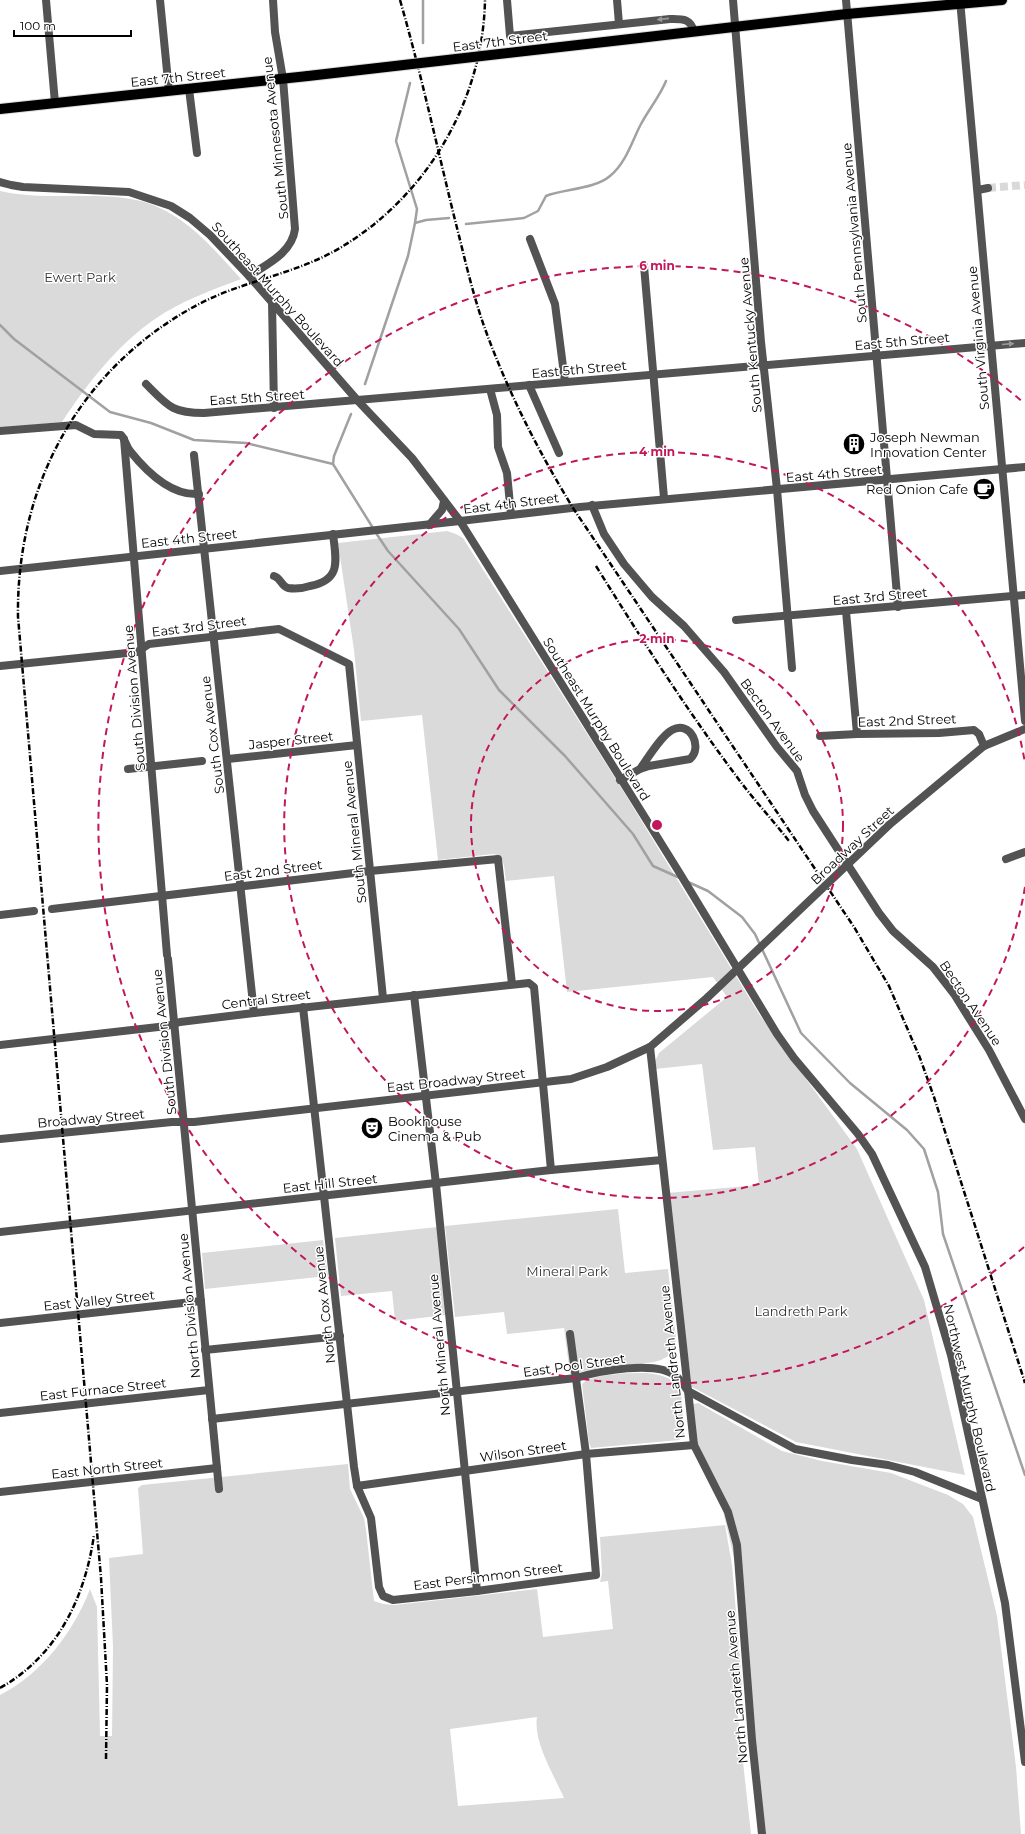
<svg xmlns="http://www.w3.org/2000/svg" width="1025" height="1834" viewBox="0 0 1025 1834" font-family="Montserrat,sans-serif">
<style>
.green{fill:#dadada;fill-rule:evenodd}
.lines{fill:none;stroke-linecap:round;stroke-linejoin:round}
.stream{stroke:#a1a1a1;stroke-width:2.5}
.minor-tunnel{stroke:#d9d9d9;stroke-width:8;stroke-dasharray:8 4;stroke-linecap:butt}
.primary-casing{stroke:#dbdbdb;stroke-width:12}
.minor{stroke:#535353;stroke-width:8}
.tertiary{stroke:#535353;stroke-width:8}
.primary{stroke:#000;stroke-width:10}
.rail{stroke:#000;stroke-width:2.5;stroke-dasharray:6 2 1 2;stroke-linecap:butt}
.primary-bridge-casing{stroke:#dbdbdb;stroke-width:12;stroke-linecap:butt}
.tertiary-bridge{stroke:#535353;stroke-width:8}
.primary-bridge{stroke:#000;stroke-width:10}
.oneway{fill:#989898}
.ring{fill:none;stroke:#c2185b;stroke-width:2;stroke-dasharray:7 5}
.labels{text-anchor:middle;stroke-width:3;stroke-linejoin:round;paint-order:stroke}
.street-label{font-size:13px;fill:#000;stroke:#fff}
.park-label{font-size:13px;fill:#313131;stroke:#fff}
.poi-label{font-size:13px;fill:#000;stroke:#fff;text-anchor:start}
.centre{fill:#c2185b;stroke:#fff;stroke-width:2}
.ring-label{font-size:12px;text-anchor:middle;font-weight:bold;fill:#c2185b;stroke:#fff;stroke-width:3;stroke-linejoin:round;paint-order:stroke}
</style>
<rect width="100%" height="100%" fill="#fff"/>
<g class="green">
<path d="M0,191C26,197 55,196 82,196C100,196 118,196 136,200C182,210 211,246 241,279C212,290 181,301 155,319C117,345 87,384 62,422L0,428Z"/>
<path d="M447,531L456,534L463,538L622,789L759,1014L857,1149L924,1300L965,1475L796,1442L692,1387L667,1193L759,1185L755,1147L713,1150L702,1064L655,1069V1061L659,1053L727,997L713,977L567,992L554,876L506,881C504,870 506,856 493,854L438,860L422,715L361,721L354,650L338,543Z"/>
<polygon points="618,1209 625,1273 668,1269 676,1338 675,1344 670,1355 661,1360 654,1362 584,1371 570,1374 564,1328 507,1334 504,1312 455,1317 445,1226"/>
<polygon points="437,1227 446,1315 395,1321 392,1291 341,1296 335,1238"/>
<polygon points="323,1240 328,1276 205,1289 202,1253"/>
<path d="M647,1373C661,1375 675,1377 681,1392L684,1435L679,1440L591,1448L589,1442L582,1384C593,1373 632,1373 647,1373Z"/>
<polygon points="698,1403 782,1451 822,1461 891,1473 948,1495 963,1504 973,1517 997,1616 1016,1767 1021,1834 765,1834 738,1575 723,1511 689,1426 689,1405"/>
<path d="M348,1464L350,1489L364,1518L366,1530L374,1601L383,1604L395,1605L537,1589L543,1637L613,1629L608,1581L600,1582L602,1573L600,1537L725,1525L732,1565L742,1684L736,1699L751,1834H0V1695C42,1674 74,1631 90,1589L97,1607L100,1736H112L113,1647L109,1558L143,1554L138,1488L142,1485ZM537,1717C533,1742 554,1775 564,1798L458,1806L450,1729Z"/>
</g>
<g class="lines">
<g class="stream">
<polyline points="423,43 423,0"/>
<polyline points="415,223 426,220 449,218"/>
<path d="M466,224L524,218L538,211L546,196C564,189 595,189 610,176C626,163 632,141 641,124C649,109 660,96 666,81"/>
<polyline points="0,325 14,339 110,412 151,423 194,440 246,443 333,464"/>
<polyline points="365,384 408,256 415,223 417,209 396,141 410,83"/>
<polyline points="351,414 334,456 333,464 373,528"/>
<polyline points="376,533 388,551 459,629 499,690 565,756 633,834 653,866 680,878"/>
<polyline points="688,882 708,891 742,917 755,934 801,1033 850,1083 907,1130 924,1149 938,1192 943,1234 1025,1475"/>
</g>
<polyline class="minor-tunnel" points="988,188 1025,185"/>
<g class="primary-casing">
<g id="primary">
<polyline points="639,38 847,14 1002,0"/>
<polyline points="0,109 308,76"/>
</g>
</g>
<g class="minor">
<polyline points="46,0 55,103"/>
<polyline points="160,0 169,91"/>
<path d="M507,0L510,36L670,19C682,19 691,18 694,32"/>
<polyline points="617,0 619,24"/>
<polyline points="733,0 761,342 777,489 792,668"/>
<polyline points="846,0 898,607"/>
<polyline points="960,0 1025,721"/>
<polyline points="189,89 197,153"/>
<polyline points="978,190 988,188"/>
<polyline points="530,239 555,304 565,382"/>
<polyline points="644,266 664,498"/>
<path d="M249,276C267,264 292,253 295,229L283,79L275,32L273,0"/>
<polyline points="272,302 274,408"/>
<path d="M146,384C168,406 172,413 204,413L1025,343"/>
<polyline points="529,385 559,453"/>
<polyline points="490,389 497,415 498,447 507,473 511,515"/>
<path d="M0,431L76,425L94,434L121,435C125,439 126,446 130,451C146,471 171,496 199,494"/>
<polyline points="124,439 167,955"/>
<polyline points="194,455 254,1013"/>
<polyline points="592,505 604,534 624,564 652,597 684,626 724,672 777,747 797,771 805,795 813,811 879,913 893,931 933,967 954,994 989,1050 1025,1119"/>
<path d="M274,576C281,578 281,586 288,588C295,589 304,588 310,586C342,580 336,560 333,534"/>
<polyline points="846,611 857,734"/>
<polyline points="736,620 1025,595"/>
<polyline points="0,666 137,652 149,644 279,629 349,664 383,998"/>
<polyline points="820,736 857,734 939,733 974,730 979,734 984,746"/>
<polyline points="228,759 357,745"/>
<polyline points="128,769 202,761"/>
<path d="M620,780L640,769L649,766L690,759C703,748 691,720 672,730C661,736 648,758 640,769"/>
<polyline points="1006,859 1025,852"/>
<polyline points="52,909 370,871 498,859 512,984"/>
<polyline points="0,915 34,911"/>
<polyline points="168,959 219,1489"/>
<polyline points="414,995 436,1184 477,1591"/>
<polyline points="303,1007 354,1467 357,1486 371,1518 379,1587 383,1596 393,1600 477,1591 596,1575 586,1454 570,1334"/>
<polyline points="0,1045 167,1026 180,1022 254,1013 529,983 534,987 551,1170"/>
<polyline points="650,1047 694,1445 728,1512 737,1545 752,1740 762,1834"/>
<polyline points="0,1232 551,1170 662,1160"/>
<polyline points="0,1323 201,1301"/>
<polyline points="205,1350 340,1336"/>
<polyline points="0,1413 209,1390"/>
<path d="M212,1419L576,1378C599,1371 656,1360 676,1376C681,1380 684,1386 688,1391L795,1449L852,1460L888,1465L915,1472L982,1499"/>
<polyline points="357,1486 586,1454 694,1445"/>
<polyline points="0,1492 217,1468"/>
</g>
<g class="tertiary">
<polyline points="0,182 11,185 23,187 129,192 171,206 190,218 210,235 249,276 358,401 412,458 460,521 679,872 777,1034 794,1058 858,1134 872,1154 925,1267 951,1355 1005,1603 1025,1762"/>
<polyline points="429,525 442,510 444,501"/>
<polyline points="0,571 460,521 580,507 1025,467"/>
<polyline points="889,825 984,746 1025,729"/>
<polyline points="0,1139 172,1122 194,1122 571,1079 607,1067 650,1047 708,997"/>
</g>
<use href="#primary" class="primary"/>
<g class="rail">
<path d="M400,0C421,73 437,147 455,220C464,255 472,292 484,326C507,390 537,449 573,508L854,927L889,986L920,1058L934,1097L1025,1383"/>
<path d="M596,566C641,638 686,709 737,777C753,799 772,819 789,841"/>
<path d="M0,1688C57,1656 85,1598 94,1535"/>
<path d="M106,1759L107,1685L101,1578L18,617C16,485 80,367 199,304C241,282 289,275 331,253C423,203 483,104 485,0"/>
</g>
<g class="primary-bridge-casing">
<polyline id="primary-bridge" points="308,76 639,38"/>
</g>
<polyline class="tertiary-bridge" points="708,997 889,825"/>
<use href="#primary-bridge" class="primary-bridge"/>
</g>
<defs><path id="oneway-solid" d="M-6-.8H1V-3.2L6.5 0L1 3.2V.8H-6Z"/></defs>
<g class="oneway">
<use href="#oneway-solid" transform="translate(663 19) rotate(174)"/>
<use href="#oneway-solid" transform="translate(1008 344) rotate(-5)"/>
</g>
<g class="ring">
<circle cx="657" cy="825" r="186"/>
<path d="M1025 887A373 373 0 1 1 1025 763"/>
<path d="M1024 1247A559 559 0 1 1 1024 403"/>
</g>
<defs>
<g id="building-disc" transform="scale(1.15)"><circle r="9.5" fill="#000" stroke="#fff"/><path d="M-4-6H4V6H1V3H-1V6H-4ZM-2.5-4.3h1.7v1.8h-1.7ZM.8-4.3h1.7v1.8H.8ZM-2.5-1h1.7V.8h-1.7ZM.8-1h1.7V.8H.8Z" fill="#fff"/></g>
<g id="cafe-disc" transform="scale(1.15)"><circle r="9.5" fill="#000" stroke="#fff"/><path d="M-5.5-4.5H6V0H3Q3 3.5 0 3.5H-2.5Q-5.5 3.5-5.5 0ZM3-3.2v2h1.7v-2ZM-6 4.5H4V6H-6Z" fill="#fff"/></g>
<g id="theatre-disc" transform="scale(1.15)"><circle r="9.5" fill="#000" stroke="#fff"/><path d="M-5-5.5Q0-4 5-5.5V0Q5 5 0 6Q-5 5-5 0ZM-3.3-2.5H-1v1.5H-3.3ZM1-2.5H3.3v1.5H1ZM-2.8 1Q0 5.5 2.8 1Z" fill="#fff"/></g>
</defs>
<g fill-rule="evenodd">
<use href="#building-disc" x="854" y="444"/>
<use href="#cafe-disc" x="984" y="489"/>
<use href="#theatre-disc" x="372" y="1128"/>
</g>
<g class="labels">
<g class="street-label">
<text transform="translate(500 41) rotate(-7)" y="5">East 7th Street</text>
<text transform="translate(178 77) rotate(-6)" y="5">East 7th Street</text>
<text transform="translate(275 138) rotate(-96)" y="5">South Minnesota Avenue</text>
<text transform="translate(854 233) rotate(-95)" y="5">South Pennsylvania Avenue</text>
<text transform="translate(278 294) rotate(48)" y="5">Southeast Murphy Boulevard</text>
<text transform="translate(750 335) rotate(-95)" y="5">South Kentucky Avenue</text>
<text transform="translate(978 338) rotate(-95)" y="5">South Virginia Avenue</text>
<text transform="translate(902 341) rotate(-5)" y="5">East 5th Street</text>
<text transform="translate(579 369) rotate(-5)" y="5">East 5th Street</text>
<text transform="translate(257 397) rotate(-4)" y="5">East 5th Street</text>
<text transform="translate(834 473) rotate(-5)" y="5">East 4th Street</text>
<text transform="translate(511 503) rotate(-7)" y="5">East 4th Street</text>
<text transform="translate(189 538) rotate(-6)" y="5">East 4th Street</text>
<text transform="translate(880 596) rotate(-5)" y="5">East 3rd Street</text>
<text transform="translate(199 626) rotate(-7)" y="5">East 3rd Street</text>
<text transform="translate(134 698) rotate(-95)" y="5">South Division Avenue</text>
<text transform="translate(597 719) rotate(58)" y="5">Southeast Murphy Boulevard</text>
<text transform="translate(773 720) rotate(54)" y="5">Becton Avenue</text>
<text transform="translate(907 720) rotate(-2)" y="5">East 2nd Street</text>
<text transform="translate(212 735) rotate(-97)" y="5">South Cox Avenue</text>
<text transform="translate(291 740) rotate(-6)" y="5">Jasper Street</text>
<text transform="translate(354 832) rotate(-96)" y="5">South Mineral Avenue</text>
<text transform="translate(852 845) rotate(-43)" y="5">Broadway Street</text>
<text transform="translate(273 870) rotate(-7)" y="5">East 2nd Street</text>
<text transform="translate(266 999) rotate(-7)" y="5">Central Street</text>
<text transform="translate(971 1003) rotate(56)" y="5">Becton Avenue</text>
<text transform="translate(164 1042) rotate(-96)" y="5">South Division Avenue</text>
<text transform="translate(456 1080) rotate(-6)" y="5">East Broadway Street</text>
<text transform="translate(91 1118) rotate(-5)" y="5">Broadway Street</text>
<text transform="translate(330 1183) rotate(-6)" y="5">East Hill Street</text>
<text transform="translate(99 1300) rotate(-6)" y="5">East Valley Street</text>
<text transform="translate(324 1305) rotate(-96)" y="5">North Cox Avenue</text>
<text transform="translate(189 1306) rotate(-95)" y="5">North Division Avenue</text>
<text transform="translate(439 1345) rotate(-95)" y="5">North Mineral Avenue</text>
<text transform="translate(672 1362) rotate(-96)" y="5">North Landreth Avenue</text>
<text transform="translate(574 1365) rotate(-8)" y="5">East Pool Street</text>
<text transform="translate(103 1389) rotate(-6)" y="5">East Furnace Street</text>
<text transform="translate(970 1398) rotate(77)" y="5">Northwest Murphy Boulevard</text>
<text transform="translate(523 1451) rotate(-8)" y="5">Wilson Street</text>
<text transform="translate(107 1468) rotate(-6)" y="5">East North Street</text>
<text transform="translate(488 1576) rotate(-7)" y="5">East Persimmon Street</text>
<text transform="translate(736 1687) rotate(-95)" y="5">North Landreth Avenue</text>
</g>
<g class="park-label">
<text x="80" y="282">Ewert Park</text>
<text x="567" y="1276">Mineral Park</text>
<text x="801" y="1316">Landreth Park</text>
</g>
<g class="poi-label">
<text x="870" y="442">Joseph Newman<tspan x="870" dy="15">Innovation Center</tspan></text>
<text x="968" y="494" text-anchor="end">Red Onion Cafe</text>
<text x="388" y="1126">Bookhouse<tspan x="388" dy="15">Cinema &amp; Pub</tspan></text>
</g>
</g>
<circle cx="657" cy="825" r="6" class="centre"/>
<g class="ring-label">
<text x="657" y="270">6 min</text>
<text x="657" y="456">4 min</text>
<text x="657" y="643">2 min</text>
</g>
<path d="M14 30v6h117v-6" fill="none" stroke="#000000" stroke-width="2"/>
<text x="20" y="30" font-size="12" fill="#000000" stroke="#ffffff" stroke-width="3" paint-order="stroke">100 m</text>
</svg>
